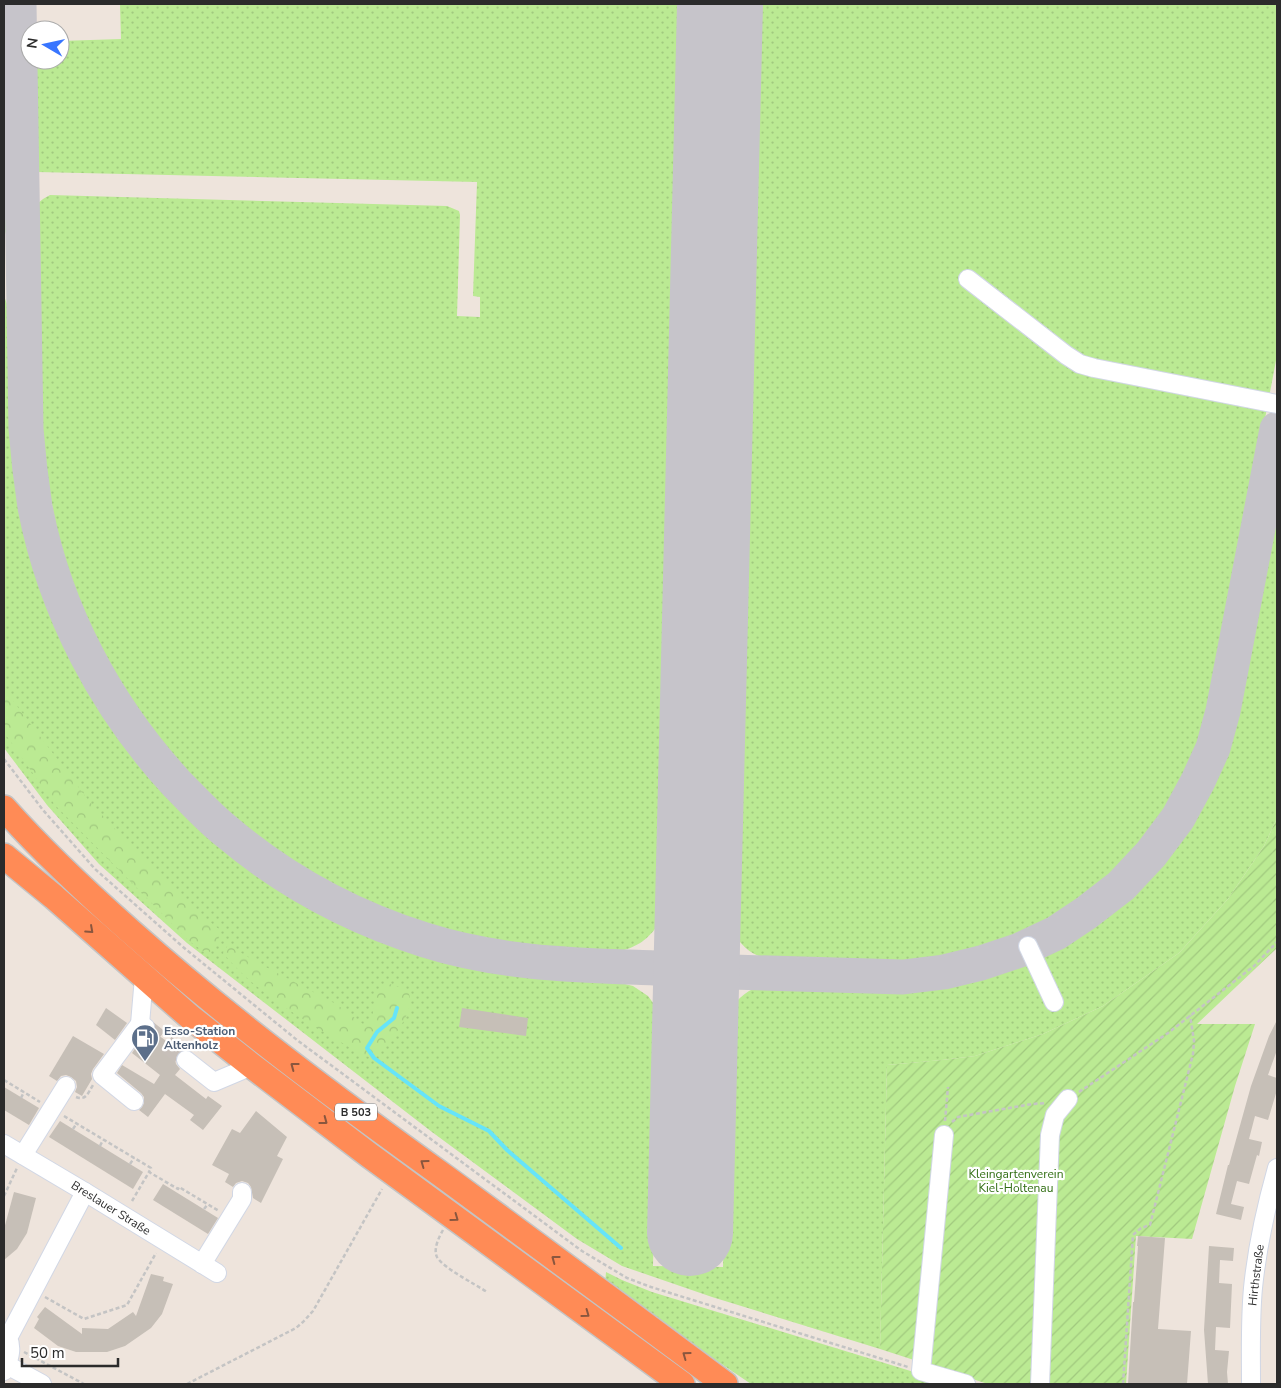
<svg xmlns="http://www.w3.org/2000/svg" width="1281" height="1388" viewBox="0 0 1281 1388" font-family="'Nunito Sans',sans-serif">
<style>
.grass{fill:url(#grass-dots)}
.forest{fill:url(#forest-crowns)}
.garden{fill:url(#garden-furrows)}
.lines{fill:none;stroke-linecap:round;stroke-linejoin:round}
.stream{stroke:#66e4f9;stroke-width:4}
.taxiway{stroke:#c6c4ca;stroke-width:35}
.runway{stroke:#c6c4ca;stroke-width:86}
.building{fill:#c6bfb7}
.minor-tunnel{stroke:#c7bfb9;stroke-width:18;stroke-dasharray:18 9;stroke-linecap:butt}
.minor-casing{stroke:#d1d7e5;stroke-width:20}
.highway-casing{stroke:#c4c4c4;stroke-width:28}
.path{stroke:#c4c4c4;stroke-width:2.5;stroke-dasharray:4 2.5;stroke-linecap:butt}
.minor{stroke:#fff;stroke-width:18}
.highway{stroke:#ff8b56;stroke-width:25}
.oneway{stroke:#8a563e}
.labels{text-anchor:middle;stroke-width:4.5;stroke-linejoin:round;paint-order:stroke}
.shield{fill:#fff;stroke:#6b6b6b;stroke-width:1}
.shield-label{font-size:11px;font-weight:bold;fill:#2b2b2b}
.service-label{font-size:12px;font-weight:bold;fill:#4e5e75;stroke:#fff;text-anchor:start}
.park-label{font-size:12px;fill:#326f14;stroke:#fff}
.street-label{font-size:12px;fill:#2b2b2b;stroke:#fff}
</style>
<defs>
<pattern id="grass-dots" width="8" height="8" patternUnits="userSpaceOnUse" patternTransform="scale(1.25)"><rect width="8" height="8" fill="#bbea93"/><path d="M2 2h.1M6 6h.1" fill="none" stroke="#a1c97f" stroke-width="1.8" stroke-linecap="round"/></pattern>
<pattern id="forest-crowns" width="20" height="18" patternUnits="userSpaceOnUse" patternTransform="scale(1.25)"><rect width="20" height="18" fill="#bbea93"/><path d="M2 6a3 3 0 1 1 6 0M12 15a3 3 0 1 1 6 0" fill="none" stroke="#a1c97f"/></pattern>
<pattern id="garden-furrows" width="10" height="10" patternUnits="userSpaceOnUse" patternTransform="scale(1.25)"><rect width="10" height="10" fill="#bbea93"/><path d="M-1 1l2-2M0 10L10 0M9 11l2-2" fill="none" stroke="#a1c97f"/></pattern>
</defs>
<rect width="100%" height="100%" fill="#eee4dc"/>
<g class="grass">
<path d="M120,4H685L664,915C651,938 639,948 612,953L534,947L489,940L416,921L394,913L342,889L294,862L255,835L216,803L174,761L135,708L93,635L61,550L45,470L41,400L37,204L43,199L50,195L447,206L459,211L460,215L457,316L480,317V297L473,296L477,182L37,172L35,66L39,60H60V41L121,39Z"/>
<path d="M756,4H1265L1277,5V355L1208,721L1195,757L1174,797L1149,837L1115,875L1075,907L1032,931L975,953L947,958L908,963L775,961C753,956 742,949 732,929Z"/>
<polygon points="4,42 6,52 8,225 4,237"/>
<path d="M4,296L9,309L14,473L25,538L49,605L77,670L119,738L180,811L235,857L306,907L388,942L454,965L511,975L560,980L617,982L633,986L648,996L659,1011L653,1266L723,1267L730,1012C737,997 750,989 765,984L912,987L940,984L976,977L1026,960L1040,954L1084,929L1118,905L1162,858L1190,821L1205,794L1227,739L1248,645L1277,493V818L1264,846L1228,899L1179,953L1103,1006L1043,1034L975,1056L942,1060L887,1065L880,1349L712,1297L622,1266L577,1239L432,1132L187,943L99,864L47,805L4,748Z"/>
<polygon points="606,1272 622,1280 652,1292 953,1384 751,1384 605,1285"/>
</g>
<g class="forest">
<polygon points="4,689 89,801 146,862 186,903 220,930 217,941 210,952 203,951 189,941 55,805 4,732"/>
<path d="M228,945L260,964L336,1004L367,1027L372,1019L375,997L382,986L392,984L408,991C418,1012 388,1044 374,1058L362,1055C314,1025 260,998 223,953Z"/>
</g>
<polygon class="garden" points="1277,818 1277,948 1197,1024 1255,1024 1235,1086 1192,1239 1136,1236 1126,1384 988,1384 880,1349 887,1065 942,1060 975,1056 1043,1034 1103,1006 1179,953 1228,899 1264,846"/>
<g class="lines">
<polyline class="stream" points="397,1008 394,1018 377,1032 367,1048 374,1058 439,1106 489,1131 507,1150 621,1248"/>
<g class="taxiway">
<path d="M19,4L26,429C28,455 31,481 35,507C55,611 106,707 177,784C193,800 209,818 227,832C285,881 352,917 425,940C501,964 575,965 654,968C661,967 667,966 672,961C692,944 695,899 699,875"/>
<path d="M700,901C702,919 703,956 721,967C724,969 728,970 732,972L903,977L944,972L981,963L1020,950L1056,933L1086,913L1121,886L1151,854L1178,818L1198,781L1213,748L1223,711L1277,429"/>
</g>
<polyline class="runway" points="690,1233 720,4"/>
</g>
<g class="building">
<polygon points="106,1008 127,1023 115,1040 96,1025"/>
<polygon points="462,1008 528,1018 526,1036 459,1027"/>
<polygon points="1277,1020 1277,1050 1268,1075 1277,1078 1277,1090 1268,1120 1255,1116 1249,1139 1262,1142 1259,1156 1257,1155 1249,1184 1237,1181 1231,1204 1244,1207 1241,1220 1216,1214 1228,1165 1229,1165 1251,1086 1269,1036"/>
<polygon points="154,1032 180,1051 177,1054 175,1059 176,1064 180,1069 175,1075 206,1099 208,1096 222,1106 203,1130 190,1120 194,1115 165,1094 148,1117 139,1110 142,1107 144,1103 144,1097 141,1093 117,1073 122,1065 154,1084 160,1075 132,1053 143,1037 150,1036"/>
<polygon points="73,1036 104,1054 93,1069 91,1074 92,1079 82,1096 75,1092 77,1087 76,1081 71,1077 66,1075 61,1076 57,1081 49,1076"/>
<polygon points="4,1087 39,1108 29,1125 4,1110"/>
<polygon points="256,1111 287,1137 277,1156 283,1159 261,1203 253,1198 251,1187 248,1183 242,1181 236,1183 233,1187 225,1182 229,1174 212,1165 232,1129 240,1133"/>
<polygon points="60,1121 143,1172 133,1189 49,1137"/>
<polygon points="163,1184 218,1218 208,1234 153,1200"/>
<polygon points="14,1192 36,1198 27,1233 17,1249 4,1260 4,1229"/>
<polygon points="1138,1236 1165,1238 1158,1329 1191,1331 1187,1384 1128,1384 1133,1302 1134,1302 1138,1246 1137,1246"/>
<polygon points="1209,1246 1234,1248 1233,1261 1220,1260 1219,1283 1232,1284 1230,1328 1216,1327 1215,1350 1229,1351 1227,1372 1228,1384 1208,1384 1204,1330"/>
<polygon points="151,1274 164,1277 163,1281 173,1284 162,1314 151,1328 125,1346 107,1352 76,1352 58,1346 34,1328 39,1319 37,1317 45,1307 82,1334 82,1328 108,1329 133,1312 136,1316"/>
</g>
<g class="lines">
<polyline class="minor-tunnel" points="145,1027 186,1060"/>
<g class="minor-casing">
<g id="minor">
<polyline points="968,279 1066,355 1080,364 1094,368 1277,404"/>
<polyline points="1028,946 1054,1002"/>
<polyline points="144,977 140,1024 145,1027"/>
<polyline points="186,1060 214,1082 252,1066"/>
<polyline points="134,1101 102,1075 140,1024"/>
<polyline points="944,1135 921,1371 966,1384"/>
<polyline points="4,1144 85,1192 217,1273"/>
<polyline points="23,1155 66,1086"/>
<polyline points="202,1264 242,1199 242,1192"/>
<polyline points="7,1365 42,1384"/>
<path d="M4,1371C9,1360 13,1349 8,1338L85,1192"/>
<polyline points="1040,1384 1050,1135 1055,1115 1068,1099"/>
<path d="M1251,1384C1251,1352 1250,1320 1253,1288C1257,1248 1266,1207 1277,1168"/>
</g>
</g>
<g class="highway-casing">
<g id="highway">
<path d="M4,808C43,852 86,892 130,931C231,1021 339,1101 449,1180C541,1247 633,1316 725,1384"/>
<polyline points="4,856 54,897 190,1017 252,1066 369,1155 682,1384"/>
</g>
</g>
<g class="path">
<polyline points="4,759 43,810 95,869 183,947 297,1040 582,1251 627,1278 651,1287 908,1367"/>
<polyline points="4,1080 40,1102"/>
<polyline points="1079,1092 1168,1033 1254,966 1277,942"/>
<path d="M76,1097C86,1101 88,1093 93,1085"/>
<polyline points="21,1098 24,1092"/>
<polyline points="64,1116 151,1168 149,1172"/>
<polyline points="945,1121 948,1087"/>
<polyline points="952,1122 958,1117 1032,1104 1046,1103"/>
<polyline points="73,1129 77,1123"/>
<polyline points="100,1146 103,1140"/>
<polyline points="130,1164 134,1158"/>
<polyline points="4,1196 17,1168"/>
<polyline points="132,1201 149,1172 178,1189 179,1187 219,1211"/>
<polyline points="204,1209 208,1204"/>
<path d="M443,1230C439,1237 433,1249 437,1257C443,1268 475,1284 487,1292"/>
<polyline points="45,1297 84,1319 127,1305 156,1253"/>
<polyline points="24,1352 84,1384"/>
<polyline points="187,1384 296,1328 303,1322 313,1311 382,1189"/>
<polyline points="1123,1384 1133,1235 1141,1228 1150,1225 1193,1054 1194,1041 1190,1015"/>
</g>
<use href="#minor" class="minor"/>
<use href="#highway" class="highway"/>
</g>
<defs><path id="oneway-chevron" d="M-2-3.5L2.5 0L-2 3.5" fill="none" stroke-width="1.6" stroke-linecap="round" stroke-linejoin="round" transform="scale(1.25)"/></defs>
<g class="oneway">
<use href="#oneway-chevron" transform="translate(90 930) rotate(42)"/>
<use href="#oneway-chevron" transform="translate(294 1066) rotate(-143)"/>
<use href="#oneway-chevron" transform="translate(324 1121) rotate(37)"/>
<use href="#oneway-chevron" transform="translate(424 1163) rotate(-144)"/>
<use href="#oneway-chevron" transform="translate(455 1218) rotate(36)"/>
<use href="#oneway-chevron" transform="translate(555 1259) rotate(-143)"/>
<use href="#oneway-chevron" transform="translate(586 1314) rotate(36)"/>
<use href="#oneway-chevron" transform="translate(686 1355) rotate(-144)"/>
</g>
<defs>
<g id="fuel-pin" transform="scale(1.4375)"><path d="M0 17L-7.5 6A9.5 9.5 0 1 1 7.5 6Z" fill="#5c6f8a" stroke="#fff"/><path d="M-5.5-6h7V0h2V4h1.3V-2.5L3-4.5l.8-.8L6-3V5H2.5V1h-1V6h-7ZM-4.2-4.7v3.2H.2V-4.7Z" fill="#fff"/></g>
</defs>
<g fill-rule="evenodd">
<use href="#fuel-pin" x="145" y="1038"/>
</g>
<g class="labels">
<rect class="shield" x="335" y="1103.5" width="42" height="17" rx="4"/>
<g class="shield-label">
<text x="356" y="1116">B 503</text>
</g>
<g class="service-label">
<text x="164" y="1035">Esso-Station<tspan x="164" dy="14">Altenholz</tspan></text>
</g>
<g class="park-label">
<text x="1016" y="1178">Kleingartenverein<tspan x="1016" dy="14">Kiel-Holtenau</tspan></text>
</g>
<g class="street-label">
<text transform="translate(111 1208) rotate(32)" y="4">Breslauer Straße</text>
<text transform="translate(1256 1275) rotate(-83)" y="4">Hirthstraße</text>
</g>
</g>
<rect width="1281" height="1388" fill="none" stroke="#2b2b2b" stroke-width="10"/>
<g transform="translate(45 45) rotate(279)"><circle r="24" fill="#ffffff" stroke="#aaaaaa"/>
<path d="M0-4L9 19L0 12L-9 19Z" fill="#3875ff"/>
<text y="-8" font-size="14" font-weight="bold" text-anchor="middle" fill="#2b2b2b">N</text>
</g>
<path d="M22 1358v8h96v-8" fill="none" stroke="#2b2b2b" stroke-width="2.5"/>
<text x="30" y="1358" font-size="15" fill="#2b2b2b" stroke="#ffffff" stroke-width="4" paint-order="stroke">50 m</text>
</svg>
